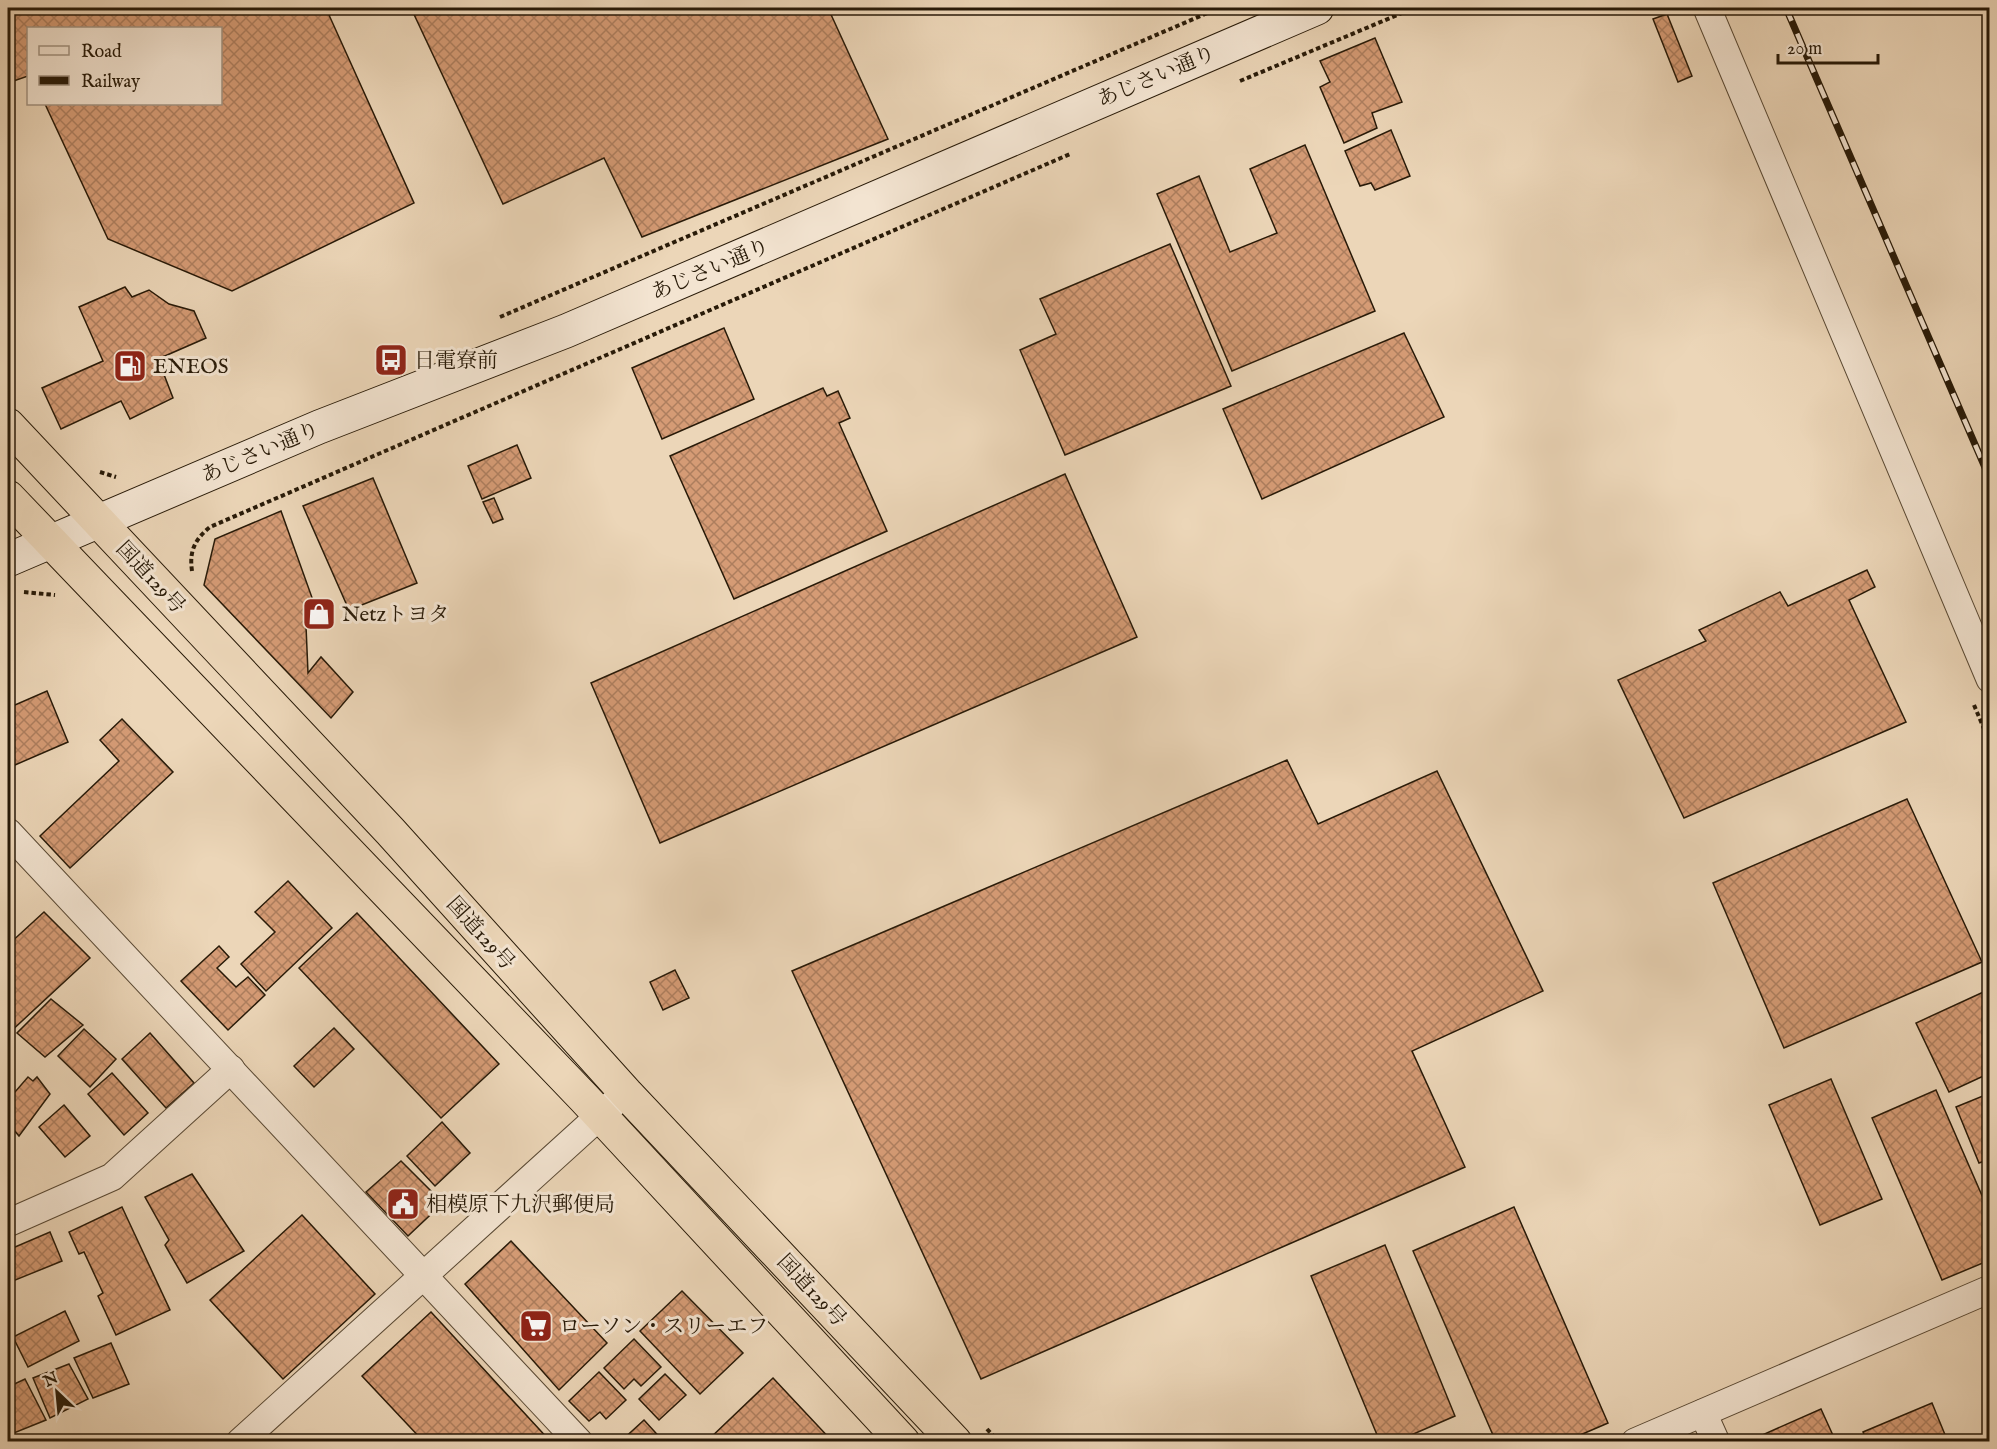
<svg xmlns="http://www.w3.org/2000/svg" width="1997" height="1449" viewBox="0 0 1997 1449" font-family="'IM FELL English','Noto Serif JP',serif">
<style>
.building{fill:url(#building-cross-hatch);stroke:#281a08;stroke-width:1.5}
.lines{fill:none;stroke-linecap:round;stroke-linejoin:round}
.street-casing{stroke:#594934;stroke-width:29}
.secondary-casing{stroke:#281a08;stroke-width:35}
.highway-casing{stroke:#281a08;stroke-width:35}
.path{stroke:#281a08;stroke-width:4;stroke-dasharray:4.5 3;stroke-linecap:butt}
.street{stroke:#f3e4d1;stroke-width:27}
.secondary{stroke:#f3e4d1;stroke-width:33}
.highway{stroke:#ecd6b8;stroke-width:33}
.rail-casing{stroke:#281a08;stroke-width:7}
.rail{stroke:#f3e4d1;stroke-width:4.5;stroke-dasharray:14;stroke-linecap:butt}
.labels{text-anchor:middle;stroke-width:6;stroke-linejoin:round;paint-order:stroke}
.street-label{font-size:21px;fill:#281a08;stroke:#f3e4d1}
.poi-label{font-size:21px;fill:#281a08;stroke:#f3e4d1;text-anchor:start}
</style>
<defs>
<pattern id="building-cross-hatch" width="8" height="8" patternUnits="userSpaceOnUse" patternTransform="scale(1.5)"><rect width="8" height="8" fill="#d59b75"/><path d="M0 0l8 8M0 8l8-8" fill="none" stroke="#ad7e5e"/></pattern>
</defs>
<rect width="100%" height="100%" fill="#ecd6b8"/>
<filter id="stains"><feTurbulence type="fractalNoise" baseFrequency=".00333" numOctaves="4"/><feColorMatrix values="0 0 0 0 .2 0 0 0 0 .09 0 0 0 0 .02 0 0 0 .5 -.17"/></filter>
<radialGradient id="worn" r=".72"><stop offset=".6" stop-color="#630" stop-opacity="0"/><stop offset="1" stop-color="#630" stop-opacity=".3"/></radialGradient>
<g class="building">
<polygon points="8,8 346,8 329,15 414,203 232,291 108,239 45,104 220,104 220,28 28,28 28,76 8,83"/>
<polygon points="411,8 828,8 888,139 642,237 604,158 503,204"/>
<polygon points="1667,14 1692,76 1678,82 1653,19"/>
<polygon points="1375,38 1402,102 1372,113 1377,128 1344,143 1320,87 1330,82 1320,61"/>
<polygon points="1391,130 1410,176 1375,190 1371,183 1360,186 1345,151"/>
<polygon points="1305,145 1375,311 1232,371 1157,194 1199,176 1230,252 1277,233 1250,169"/>
<polygon points="1170,244 1231,386 1065,455 1020,350 1056,334 1040,299"/>
<polygon points="125,287 132,297 149,290 169,304 194,311 206,338 158,359 173,398 130,419 121,401 61,429 42,388 103,361 79,307"/>
<polygon points="724,328 754,399 662,439 632,368"/>
<polygon points="1404,333 1444,417 1262,499 1223,409"/>
<polygon points="823,388 827,396 838,391 850,418 839,423 887,531 734,599 670,456"/>
<polygon points="517,445 531,478 482,499 468,466"/>
<polygon points="1065,474 1137,637 660,843 591,683"/>
<polygon points="373,478 417,583 349,610 303,506"/>
<polygon points="494,498 503,519 493,523 483,502"/>
<polygon points="281,511 320,620 306,626 308,673 321,657 353,692 331,718 204,585 215,539"/>
<polygon points="1867,570 1875,587 1849,600 1906,722 1684,818 1618,680 1706,641 1699,630 1780,592 1788,606"/>
<polygon points="47,691 68,742 8,768 8,708"/>
<polygon points="122,719 173,772 70,868 40,836 119,761 100,740"/>
<polygon points="1287,760 1318,824 1437,771 1543,991 1412,1051 1465,1167 981,1379 792,971"/>
<polygon points="1907,799 1982,962 1784,1048 1713,883"/>
<polygon points="288,881 332,928 266,991 241,964 275,932 255,912"/>
<polygon points="44,912 90,958 8,1034 8,945"/>
<polygon points="357,913 499,1064 441,1118 299,968"/>
<polygon points="219,946 229,957 217,968 236,987 248,977 265,995 228,1030 181,981"/>
<polygon points="675,970 689,998 663,1010 650,982"/>
<polygon points="1990,989 1990,1073 1949,1092 1916,1023"/>
<polygon points="51,999 83,1025 45,1057 17,1033"/>
<polygon points="334,1028 354,1049 314,1087 294,1066"/>
<polygon points="84,1029 116,1059 90,1087 58,1056"/>
<polygon points="150,1033 194,1083 166,1108 122,1059"/>
<polygon points="112,1073 148,1113 124,1135 88,1094"/>
<polygon points="28,1077 33,1081 37,1077 50,1094 19,1136 8,1123 8,1100"/>
<polygon points="1831,1079 1882,1199 1820,1225 1769,1105"/>
<polygon points="1936,1090 1990,1214 1990,1260 1942,1280 1872,1118"/>
<polygon points="1990,1093 1990,1159 1979,1163 1956,1107"/>
<polygon points="64,1105 90,1136 65,1157 39,1127"/>
<polygon points="442,1122 470,1153 435,1186 407,1156"/>
<polygon points="401,1161 443,1203 408,1236 366,1192"/>
<polygon points="192,1174 244,1251 187,1283 165,1245 169,1240 145,1197"/>
<polygon points="122,1207 170,1310 116,1335 98,1296 103,1293 84,1252 79,1254 69,1232"/>
<polygon points="1514,1207 1608,1423 1564,1442 1496,1442 1413,1251"/>
<polygon points="302,1215 375,1294 283,1379 210,1300"/>
<polygon points="50,1232 62,1261 8,1283 8,1250"/>
<polygon points="511,1241 607,1343 559,1390 465,1284"/>
<polygon points="1385,1245 1455,1416 1395,1442 1380,1442 1311,1276"/>
<polygon points="682,1291 743,1353 700,1394 640,1331"/>
<polygon points="65,1311 79,1341 28,1367 13,1337"/>
<polygon points="431,1312 551,1442 424,1442 362,1376"/>
<polygon points="634,1339 661,1367 641,1386 634,1379 624,1389 604,1368"/>
<polygon points="111,1343 129,1384 93,1398 74,1358"/>
<polygon points="69,1364 88,1399 50,1418 33,1378"/>
<polygon points="599,1372 626,1400 606,1419 600,1412 589,1421 569,1401"/>
<polygon points="665,1374 686,1395 659,1420 639,1399"/>
<polygon points="773,1378 833,1442 706,1442"/>
<polygon points="25,1379 46,1420 9,1435 8,1387"/>
<polygon points="1932,1403 1948,1442 1867,1442 1863,1432"/>
<polygon points="1821,1409 1836,1442 1752,1442 1751,1440"/>
<polygon points="644,1420 664,1442 620,1442"/>
</g>
<g class="lines">
<g class="street-casing">
<g id="street">
<polyline points="1707,8 1990,679"/>
<polyline points="8,832 579,1442"/>
<polyline points="8,1223 112,1177 231,1069"/>
<polyline points="1703,1413 1716,1442"/>
<polyline points="240,1442 616,1101"/>
<polyline points="1635,1442 1990,1289"/>
</g>
</g>
<g class="secondary-casing">
<polyline id="secondary" points="8,560 319,427 566,331 1317,8"/>
</g>
<g class="highway-casing">
<g id="highway">
<polyline points="8,425 390,831 626,1093 955,1442"/>
<polyline points="8,497 584,1098 903,1442"/>
</g>
</g>
<g class="path">
<polyline points="1240,81 1414,8"/>
<polyline points="500,317 1219,8"/>
<polyline points="100,472 116,477"/>
<path d="M192,571C189,551 195,539 210,527L1070,154"/>
<polyline points="24,592 55,595"/>
<polyline points="1974,705 1990,743"/>
<polyline points="987,1429 999,1442"/>
</g>
<use href="#street" class="street"/>
<use href="#secondary" class="secondary"/>
<use href="#highway" class="highway"/>
<g class="rail-casing">
<polyline id="rail" points="1786,8 1990,479"/>
</g>
<use href="#rail" class="rail"/>
</g>
<defs>
<g id="bus-square" transform="scale(1.725)"><rect x="-9" y="-9" width="18" height="18" rx="4" fill="#8f2418" stroke="#f3e4d1"/><path d="M-5-6H5V4H4V6H2V4H-2V6H-4V4H-5ZM-3.5-4V0h7V-4ZM-3.5 1.2v1.5H-2V1.2ZM2 1.2v1.5H3.5V1.2Z" fill="#fff"/></g>
<g id="fuel-square" transform="scale(1.725)"><rect x="-9" y="-9" width="18" height="18" rx="4" fill="#8f2418" stroke="#f3e4d1"/><path d="M-5.5-6h7V0h2V4h1.3V-2.5L3-4.5l.8-.8L6-3V5H2.5V1h-1V6h-7ZM-4.2-4.7v3.2H.2V-4.7Z" fill="#fff"/></g>
<g id="shop-square" transform="scale(1.725)"><rect x="-9" y="-9" width="18" height="18" rx="4" fill="#8f2418" stroke="#f3e4d1"/><path d="M-5-2.5h2.3a2.7 3.5 0 0 1 5.4 0H5L5.5 6h-11ZM-1.5-2.5h3a1.5 2.3 0 0 0-3 0Z" fill="#fff"/></g>
<g id="civic-square" transform="scale(1.725)"><rect x="-9" y="-9" width="18" height="18" rx="4" fill="#8f2418" stroke="#f3e4d1"/><path d="M-.6-6.5H3V-4.5H.6V-3L4-1V1h2V6H-6V1h2V-1L-.6-3ZM-1.2 2.5V6h2.4V2.5Z" fill="#fff"/></g>
<g id="supermarket-square" transform="scale(1.725)"><rect x="-9" y="-9" width="18" height="18" rx="4" fill="#8f2418" stroke="#f3e4d1"/><path d="M-6-5.5h2.5l.6 2H6L4.5 2H-2.5L-4.4-4H-6ZM-1.5 3.2a1.3 1.3 0 1 0 .1 0ZM3 3.2a1.3 1.3 0 1 0 .1 0Z" fill="#fff"/></g>
</defs>
<g fill-rule="evenodd">
<use href="#bus-square" x="391" y="360"/>
<use href="#fuel-square" x="130" y="366"/>
<use href="#shop-square" x="319" y="614"/>
<use href="#civic-square" x="403" y="1204"/>
<use href="#supermarket-square" x="536" y="1326"/>
</g>
<g class="labels">
<g class="street-label">
<text transform="translate(1156 76) rotate(-23)" y="7">あじさい通り</text>
<text transform="translate(710 269) rotate(-23)" y="7">あじさい通り</text>
<text transform="translate(260 452) rotate(-23)" y="7">あじさい通り</text>
<text transform="translate(151 577) rotate(47)" y="7">国道129号</text>
<text transform="translate(481 933) rotate(48)" y="7">国道129号</text>
<text transform="translate(812 1290) rotate(47)" y="7">国道129号</text>
</g>
<g class="poi-label">
<text x="414" y="367">日電寮前</text>
<text x="153" y="373">ENEOS</text>
<text x="342" y="621">Netzトヨタ</text>
<text x="426" y="1211">相模原下九沢郵便局</text>
<text x="559" y="1333">ローソン・スリーエフ</text>
</g>
</g>
<rect width="1997" height="1449" fill="none" stroke="#ecd6b8" stroke-width="30"/>
<rect x="9" y="9" width="1979" height="1431" fill="none" stroke="#281a08" stroke-width="3"/>
<rect x="15" y="15" width="1967" height="1419" fill="none" stroke="#281a08" stroke-width="1.5"/>
<rect x="27" y="27" width="195" height="78" fill="#f3e4d1" stroke="#a29381" stroke-width="1.5"/>
<rect x="39" y="46" width="30" height="9" fill="#f3e4d1" stroke="#a29381" stroke-width="1.5"/>
<text x="81" y="57" font-size="18" fill="#281a08">Road</text>
<rect x="39" y="76" width="30" height="9" fill="#281a08" stroke="#a29381" stroke-width="1.5"/>
<text x="81" y="87" font-size="18" fill="#281a08">Railway</text>
<g transform="translate(57 1392) rotate(334)" stroke="#f3e4d1" stroke-width="4.5" paint-order="stroke">
<path d="M0-4.5L10 22L0 15L-10 22Z" fill="#281a08"/>
<text y="-9" font-size="16" font-weight="bold" text-anchor="middle" fill="#281a08">N</text>
</g>
<path d="M1778 54v9h100v-9" fill="none" stroke="#281a08" stroke-width="3"/>
<text x="1787" y="54" font-size="18" fill="#281a08" stroke="#f3e4d1" stroke-width="4.5" paint-order="stroke">20 m</text>
<rect width="100%" height="100%" filter="url(#stains)"/>
<rect width="100%" height="100%" fill="url(#worn)"/>
</svg>
